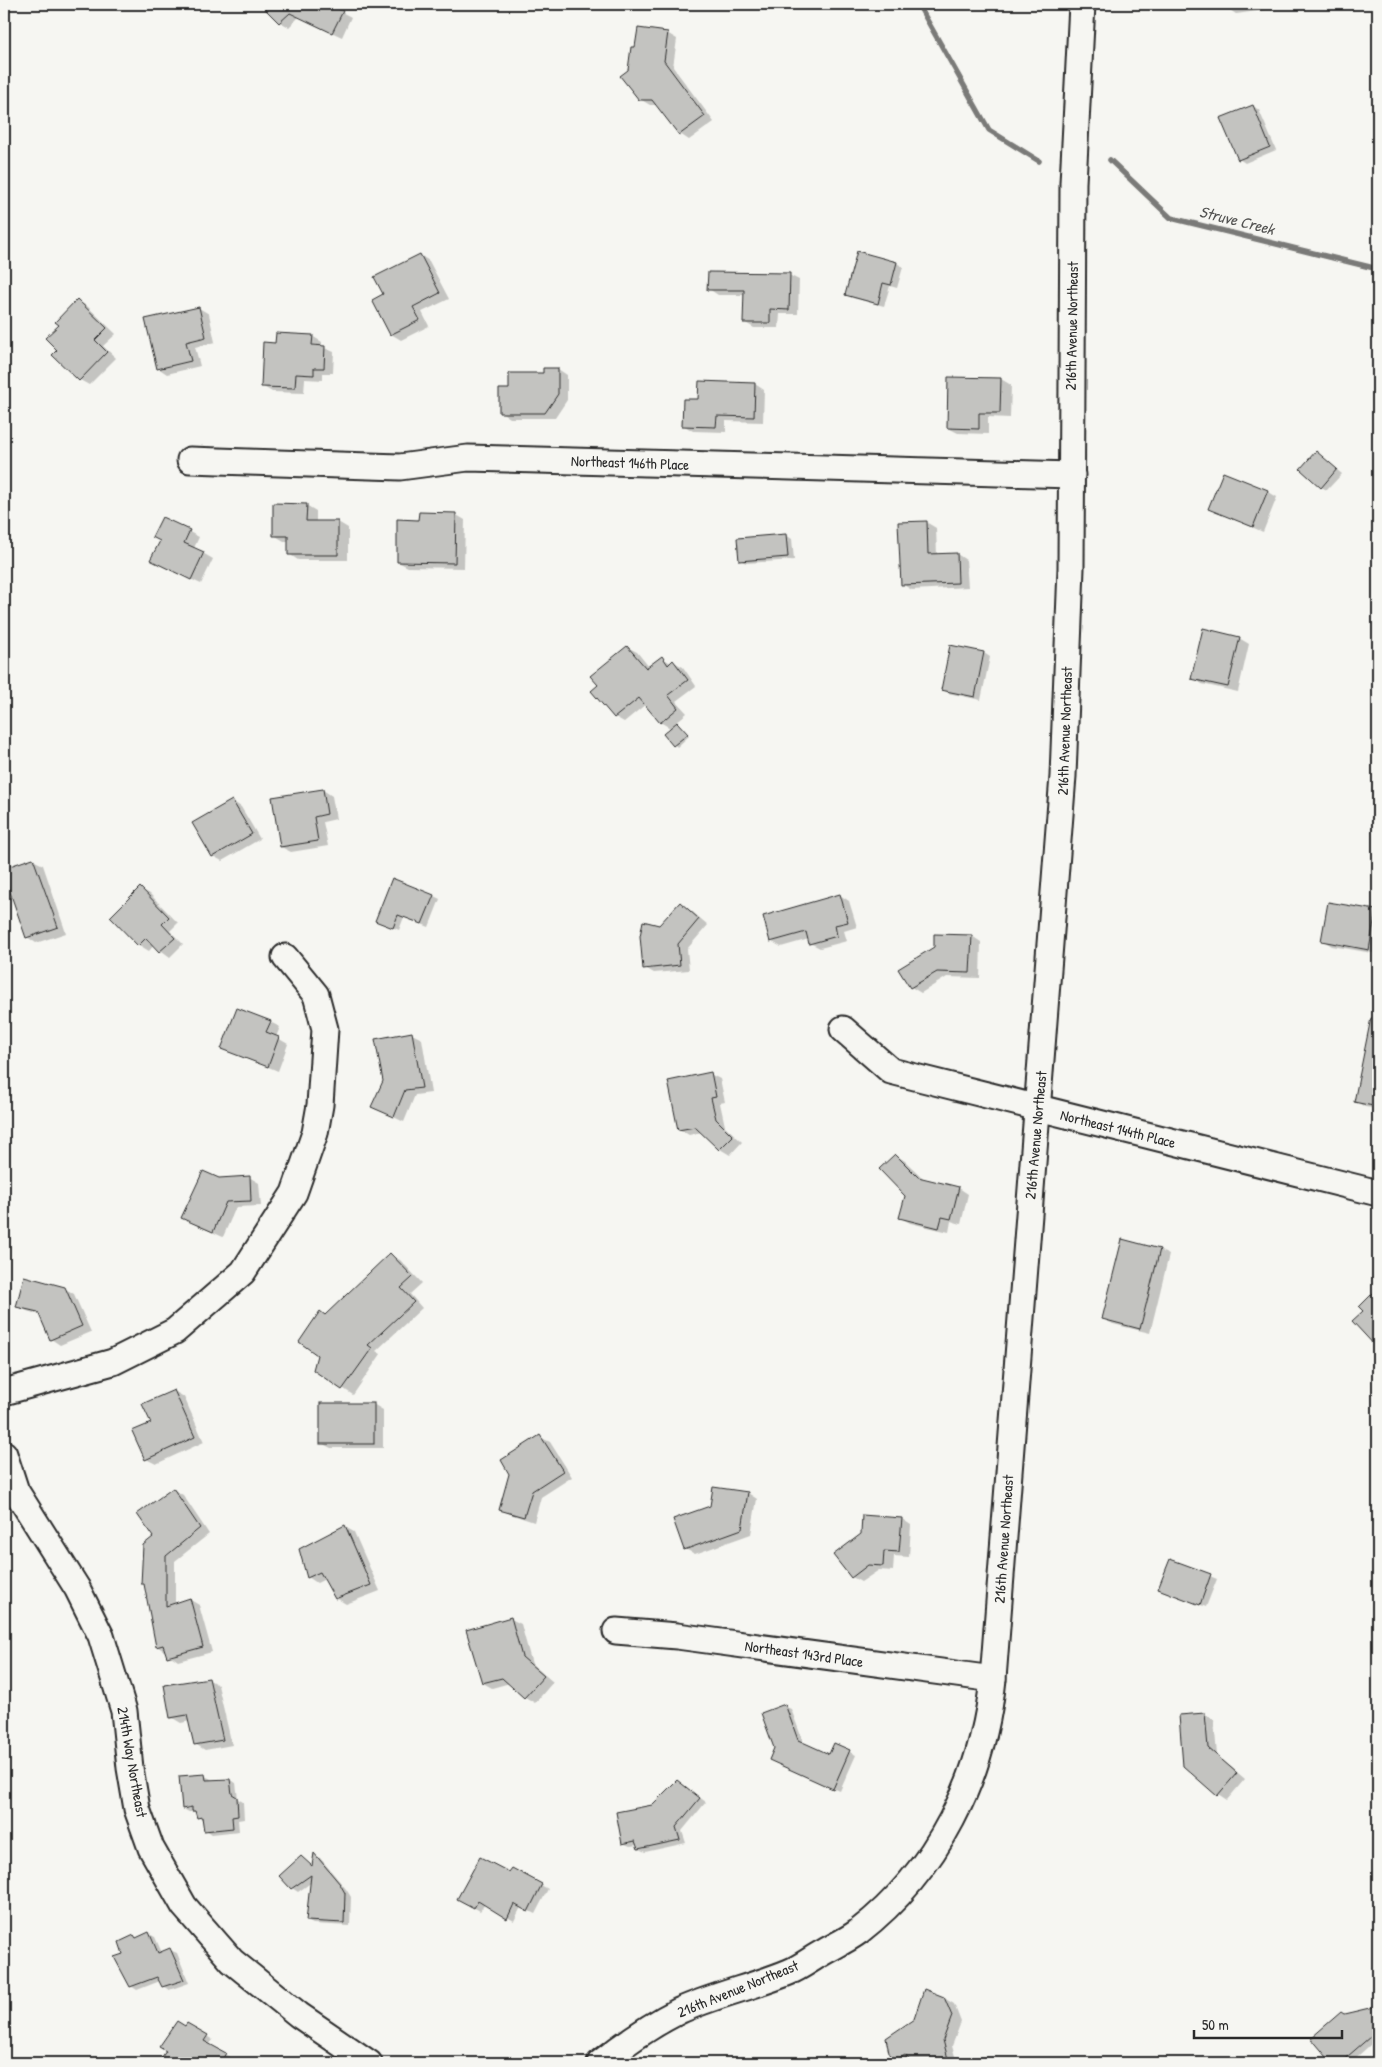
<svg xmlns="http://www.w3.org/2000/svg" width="1382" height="2067" viewBox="0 0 1382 2067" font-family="'Patrick Hand',sans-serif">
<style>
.shadow{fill:#0003}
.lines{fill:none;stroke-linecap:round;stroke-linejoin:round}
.stream{stroke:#7a7a78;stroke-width:5.5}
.building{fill:#c3c3c0;stroke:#2b2b2b}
.minor-casing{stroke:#2b2b2b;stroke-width:29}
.minor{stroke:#f6f6f2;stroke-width:25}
.labels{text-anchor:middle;stroke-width:4;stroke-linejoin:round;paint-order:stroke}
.street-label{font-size:15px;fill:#2b2b2b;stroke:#f6f6f2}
.water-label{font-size:16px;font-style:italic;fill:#525251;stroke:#f6f6f2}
</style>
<rect width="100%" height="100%" fill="#f6f6f2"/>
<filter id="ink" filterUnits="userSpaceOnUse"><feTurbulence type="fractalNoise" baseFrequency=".02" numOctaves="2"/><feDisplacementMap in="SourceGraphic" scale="10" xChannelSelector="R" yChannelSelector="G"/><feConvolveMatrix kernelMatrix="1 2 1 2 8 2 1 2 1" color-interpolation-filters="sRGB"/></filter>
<g filter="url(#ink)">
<g class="shadow">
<polygon points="262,4 326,4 351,17 342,37 299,17 289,27 280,22"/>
<polygon points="1229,4 1271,4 1272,9 1236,14 1230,10"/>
<polygon points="667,33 677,39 673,67 714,122 689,140 680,134 658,105 650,105 640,99"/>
<polygon points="1253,106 1259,110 1276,150 1245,163 1239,159"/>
<polygon points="858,253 897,263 903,267 897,288 890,286 884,306 853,298 846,294"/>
<polygon points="420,255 429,261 449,299 422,312 429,326 401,340 391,334 384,295"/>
<polygon points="789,275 799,280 798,314 780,314 779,328 754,328 744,322 745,295 718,295 709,289"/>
<polygon points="77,301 87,306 116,334 103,346 116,358 89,385 80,380 59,350 60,325"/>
<polygon points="199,308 209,314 215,342 195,347 200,366 167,374 158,368"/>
<polygon points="312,336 322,342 322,347 334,352 333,373 323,373 323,380 305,379 304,393 272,392 262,386 276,344"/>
<polygon points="558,369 567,375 567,400 555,418 510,418 501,412 510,390"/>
<polygon points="950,378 1001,379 1011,385 1010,418 988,417 988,434 958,433 948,428"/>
<polygon points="755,384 764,390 763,422 726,421 726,432 693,431 683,425 700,401"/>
<polygon points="1316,453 1342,474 1327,490 1321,487"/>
<polygon points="1267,491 1277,497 1263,532 1209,508"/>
<polygon points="306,505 316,511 316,522 338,522 348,528 348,560 298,560 289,554 289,541 284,541 274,535"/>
<polygon points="455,514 465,520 464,568 408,567 398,562 420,521"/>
<polygon points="162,518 199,537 194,548 213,559 201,584 161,565"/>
<polygon points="926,522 936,528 937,555 957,554 966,560 968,587 912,590 902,584"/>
<polygon points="786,535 792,539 794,560 746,563 740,560"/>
<polygon points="1239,638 1249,644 1238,692 1202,684 1193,678"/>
<polygon points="951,646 984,653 990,657 981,700 948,693 942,689"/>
<polygon points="627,647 637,652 649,667 662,658 671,663 674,662 683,667 696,686 676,701 687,713 675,723 689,736 677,747 665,734 672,729 660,722 646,704 624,722 615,717 600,685"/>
<polygon points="323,790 332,796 336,819 323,822 328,846 291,852 281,847"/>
<polygon points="232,801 241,807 260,839 222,861 213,856"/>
<polygon points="33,860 43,865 66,933 36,943 27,937 4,871"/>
<polygon points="141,889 150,894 178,923 170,931 183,944 170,957 154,945 149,951 139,945 112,917"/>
<polygon points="840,895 849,901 857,927 844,931 847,941 820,948 810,943 809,939 781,947 771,941"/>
<polygon points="434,896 440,899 429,927 404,917 399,930 377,920"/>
<polygon points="680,903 689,909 708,925 687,949 689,970 654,973 645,968 659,926"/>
<polygon points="1329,903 1378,913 1378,954 1332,946 1322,940"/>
<polygon points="972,936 981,942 980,978 947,977 921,993 911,987"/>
<polygon points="1373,1012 1378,1013 1378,1109 1365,1107 1355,1101"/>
<polygon points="270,1022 280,1027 276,1037 288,1044 278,1071 223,1048"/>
<polygon points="412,1034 422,1039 431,1093 415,1095 404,1122 373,1107"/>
<polygon points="710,1074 720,1079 725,1102 720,1103 725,1126 742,1142 730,1155 720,1149 702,1132 689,1135 679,1129"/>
<polygon points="896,1155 905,1161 924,1179 959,1188 968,1194 961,1224 951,1221 949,1232 910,1223 901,1218 906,1195"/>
<polygon points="249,1177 259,1183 261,1206 236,1207 223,1237 192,1223 218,1179"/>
<polygon points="1159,1250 1169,1255 1150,1333 1113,1324 1103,1319"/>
<polygon points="390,1255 400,1260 422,1283 410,1294 422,1308 376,1351 381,1354 353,1395 314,1369 326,1316"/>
<polygon points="64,1288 74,1294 91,1332 60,1345 51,1339 40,1315 27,1311 18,1306"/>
<polygon points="1378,1291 1378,1346 1376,1344 1364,1311"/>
<polygon points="174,1391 184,1397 204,1442 156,1464 146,1459 152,1423"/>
<polygon points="373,1404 383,1410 383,1448 331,1448 321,1443"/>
<polygon points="540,1437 550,1442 572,1477 541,1497 534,1522 510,1514 500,1509 510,1474"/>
<polygon points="173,1489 183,1495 209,1534 175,1561 175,1604 189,1599 199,1605 212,1652 178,1661 157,1646 145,1585 142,1584 154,1538"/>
<polygon points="748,1493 757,1499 751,1534 695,1554 685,1549"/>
<polygon points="902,1519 911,1525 909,1557 894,1556 893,1571 879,1570 861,1582 852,1577"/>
<polygon points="345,1527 354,1532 380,1591 346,1604 336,1598 325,1579 317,1583 308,1577"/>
<polygon points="1170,1560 1217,1579 1206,1607 1159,1589"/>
<polygon points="511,1619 521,1624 532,1664 553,1682 535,1703 525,1697 510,1683 492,1688 483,1683"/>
<polygon points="208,1679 218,1685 232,1745 205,1750 195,1744 190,1721 181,1723 171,1717"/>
<polygon points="784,1706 791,1709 804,1744 830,1756 835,1745 856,1755 840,1791 776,1763 775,1748"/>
<polygon points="1205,1714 1214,1720 1217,1755 1245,1779 1227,1800 1218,1794 1184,1766"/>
<polygon points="205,1776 211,1779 212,1781 230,1780 236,1783 238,1799 243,1802 244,1819 238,1820 239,1831 212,1834 206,1830 204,1821 198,1817 197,1812 189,1812 183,1809"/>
<polygon points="677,1781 706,1802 682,1831 686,1843 645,1852 639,1849 638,1845 630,1846 623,1843 653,1806"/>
<polygon points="315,1855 320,1858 346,1889 351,1897 350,1926 313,1924 307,1921 312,1882 298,1892 292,1888 302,1858 313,1867"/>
<polygon points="512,1869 548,1889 535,1914 521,1907 514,1921 485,1904 480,1911 459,1899 510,1874"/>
<polygon points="149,1934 155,1937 162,1953 170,1950 177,1953 189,1983 169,1990 163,1986 160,1981 137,1990 131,1986 124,1954 134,1936 137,1938"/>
<polygon points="944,1998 954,2004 961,2022 952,2046 957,2063 892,2063 887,2039"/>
<polygon points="1378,2008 1378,2038 1350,2063 1334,2063 1312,2039 1345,2015"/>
<polygon points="187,2024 213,2040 209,2045 231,2058 228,2063 160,2062"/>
</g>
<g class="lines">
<g class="stream">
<polyline points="918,4 989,130 1039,161"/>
<polyline points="1110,160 1171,218 1378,269"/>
</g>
</g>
<g class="building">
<polygon points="260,4 329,4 343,11 332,33 290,13 279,23"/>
<polygon points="638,28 668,32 664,61 705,116 679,135 652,100 639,100 620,76 628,70 631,47 635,47"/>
<polygon points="1253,105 1270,147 1238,160 1220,118"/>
<polygon points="857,251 897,262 891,285 883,283 878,304 845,295"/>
<polygon points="420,254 440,293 413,307 420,320 390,335 372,300 383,294 374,277"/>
<polygon points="708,272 790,273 789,310 770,309 770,323 743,323 744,290 707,290"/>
<polygon points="77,299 107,328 95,340 107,352 79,381 52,355 57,350 45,338 59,325 55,322"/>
<polygon points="199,307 206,337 186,342 191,361 157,369 145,319"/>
<polygon points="276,333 313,335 312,345 325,346 324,368 314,368 314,375 296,374 295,388 261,387 263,342 275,343"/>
<polygon points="543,368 558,368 558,394 545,413 499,413 499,389 509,389 509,373 543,373"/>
<polygon points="948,377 1001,378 1000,413 979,413 979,429 947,428"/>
<polygon points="699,381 755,383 754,417 717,416 716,427 682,426 683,399 698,399"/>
<polygon points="1316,451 1337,469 1321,488 1300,469"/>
<polygon points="1223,472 1268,490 1253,527 1208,509"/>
<polygon points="273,503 307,504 306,521 338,521 338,555 288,555 288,536 273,536"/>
<polygon points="419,512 456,513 455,563 397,562 397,519 418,520"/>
<polygon points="162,517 190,530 184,543 204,552 191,580 150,560 160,541 152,537"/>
<polygon points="927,521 928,554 957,553 958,583 901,585 898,522"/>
<polygon points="786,534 788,557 739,561 737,538"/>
<polygon points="1203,628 1240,637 1228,687 1191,679"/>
<polygon points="950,645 984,652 975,697 941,690"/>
<polygon points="627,646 646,668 662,656 668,665 673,660 688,680 668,695 678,708 660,723 639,698 614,718 591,691 598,685 590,676"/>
<polygon points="677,722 688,734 673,746 663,734"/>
<polygon points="323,789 327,814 314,817 318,841 280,847 272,797"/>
<polygon points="232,800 252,834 212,857 192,823"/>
<polygon points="33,858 58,927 26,938 4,875 4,868"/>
<polygon points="392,878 434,895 422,924 398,915 393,928 375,921"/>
<polygon points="140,887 169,917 162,924 175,938 159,952 146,938 138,946 110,917"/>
<polygon points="840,894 848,922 835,925 837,936 809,944 806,932 770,942 763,916"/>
<polygon points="680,902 699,919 678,944 680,965 643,969 640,936 643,921 659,925"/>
<polygon points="1328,902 1376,910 1369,950 1321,941"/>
<polygon points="934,934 972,935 970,973 937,972 910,988 898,969 934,947"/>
<polygon points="237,1008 271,1021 266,1032 279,1037 268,1067 221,1049"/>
<polygon points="1371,1018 1378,1018 1378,1107 1354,1102"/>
<polygon points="412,1032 422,1088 405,1090 394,1117 371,1107 383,1081 375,1039"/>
<polygon points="711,1072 716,1097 711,1098 716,1119 733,1136 719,1150 695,1127 678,1130 668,1081"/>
<polygon points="895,1154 918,1177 959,1187 951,1219 942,1217 939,1228 899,1218 905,1196 879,1169"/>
<polygon points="203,1171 219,1178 250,1176 251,1201 226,1202 213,1232 181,1218"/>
<polygon points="1122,1239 1160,1249 1140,1329 1102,1319"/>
<polygon points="390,1253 413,1277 401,1288 414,1302 368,1345 372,1348 342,1390 313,1370 317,1355 299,1342 320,1311 325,1315"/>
<polygon points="24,1276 65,1287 82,1326 50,1340 38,1312 16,1307"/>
<polygon points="1378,1288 1378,1349 1352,1321 1363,1311 1359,1307"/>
<polygon points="174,1390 195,1437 145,1460 132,1431 151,1423 142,1404"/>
<rect x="320" y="1403" width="54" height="41"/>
<polygon points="540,1435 563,1471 532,1491 524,1517 499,1510 509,1474 501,1460"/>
<polygon points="713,1487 748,1492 742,1529 684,1550 673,1519 710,1506"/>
<polygon points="173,1488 200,1528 166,1556 166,1606 190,1598 203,1647 167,1657 163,1645 156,1647 144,1584 141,1584 143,1545 153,1537 137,1514"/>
<polygon points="862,1515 902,1518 899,1552 884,1551 883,1566 868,1565 851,1578 833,1555 861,1534"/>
<polygon points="345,1525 371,1585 335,1599 320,1572 307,1578 299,1549"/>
<polygon points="1170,1559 1211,1574 1200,1605 1158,1589"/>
<polygon points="511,1617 522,1657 544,1676 524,1698 502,1678 482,1683 466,1630"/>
<polygon points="209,1678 223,1740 194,1745 187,1715 170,1718 164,1685"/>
<polygon points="785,1704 798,1740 829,1754 834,1743 850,1750 833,1789 769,1760 774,1748 761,1713"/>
<polygon points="1205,1713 1208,1748 1237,1773 1217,1796 1183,1766 1179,1715"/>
<polygon points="205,1774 206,1780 230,1779 232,1794 237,1797 238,1816 232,1817 233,1828 204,1831 202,1817 197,1818 195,1811 192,1811 192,1807 182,1809 179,1776"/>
<polygon points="677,1780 700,1798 676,1827 680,1840 638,1849 635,1841 622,1844 616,1812 652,1805"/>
<polygon points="314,1853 340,1884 345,1893 344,1923 306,1921 311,1875 291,1889 279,1876 301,1856 312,1866"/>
<polygon points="480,1857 509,1872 512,1868 542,1884 528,1912 514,1904 507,1919 478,1901 474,1908 457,1899"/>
<polygon points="149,1932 158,1953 170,1948 184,1980 162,1987 157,1977 130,1987 114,1957 123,1954 119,1942 134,1935 136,1938"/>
<polygon points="924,1989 944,1997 952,2016 943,2040 948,2059 939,2063 912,2063 905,2055 891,2063 886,2038 914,2019"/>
<polygon points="1378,2006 1378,2030 1340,2063 1332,2063 1311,2038 1341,2012 1344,2014"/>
<polygon points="177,2021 185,2026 187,2023 208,2035 204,2041 226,2053 220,2063 158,2063 166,2051 159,2047"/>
</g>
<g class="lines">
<g class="minor-casing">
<g id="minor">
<polyline points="190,460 400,467 468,458 1072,475"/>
<polyline points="843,1029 891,1071 1378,1193"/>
<polyline points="4,1392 113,1362 175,1331 243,1272 294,1193 315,1133 320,1105 325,1029 316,995 285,957"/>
<polyline points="4,1454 16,1491 77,1588 101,1636 124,1711 130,1768 137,1809 151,1848 184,1906 232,1961 299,2015 369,2063"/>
<polyline points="616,1631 677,1636 993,1679"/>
<path d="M600,2063C624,2044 651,2025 679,2011C714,1995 753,1987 789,1972C801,1967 811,1959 822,1953C834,1946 847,1940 858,1932C938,1870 983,1778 993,1679L1063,776L1071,568L1073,183L1082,4"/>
</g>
</g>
<use href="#minor" class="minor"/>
</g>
</g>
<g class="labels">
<g class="street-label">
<text transform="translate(1072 326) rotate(-89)" y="5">216th Avenue Northeast</text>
<text transform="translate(630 463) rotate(2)" y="5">Northeast 146th Place</text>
<text transform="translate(1065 731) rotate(-88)" y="5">216th Avenue Northeast</text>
<text transform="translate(1118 1129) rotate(14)" y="5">Northeast 144th Place</text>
<text transform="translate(1036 1135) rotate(-85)" y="5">216th Avenue Northeast</text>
<text transform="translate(1004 1539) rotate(-86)" y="5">216th Avenue Northeast</text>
<text transform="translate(804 1654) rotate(8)" y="5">Northeast 143rd Place</text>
<text transform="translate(132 1762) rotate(80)" y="5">214th Way Northeast</text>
<text transform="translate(738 1989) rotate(-22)" y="5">216th Avenue Northeast</text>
</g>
<g class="water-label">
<text transform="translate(1237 220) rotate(14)" y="6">Struve Creek</text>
</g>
</g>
<rect width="1382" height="2067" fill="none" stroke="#f6f6f2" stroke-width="20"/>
<rect x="10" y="10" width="1362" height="2047" fill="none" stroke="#2b2b2b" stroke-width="2" filter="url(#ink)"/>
<path d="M1194 2030v8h148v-8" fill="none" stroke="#2b2b2b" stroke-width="2.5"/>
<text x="1202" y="2030" font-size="15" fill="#2b2b2b" stroke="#f6f6f2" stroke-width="4" paint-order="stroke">50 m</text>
</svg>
